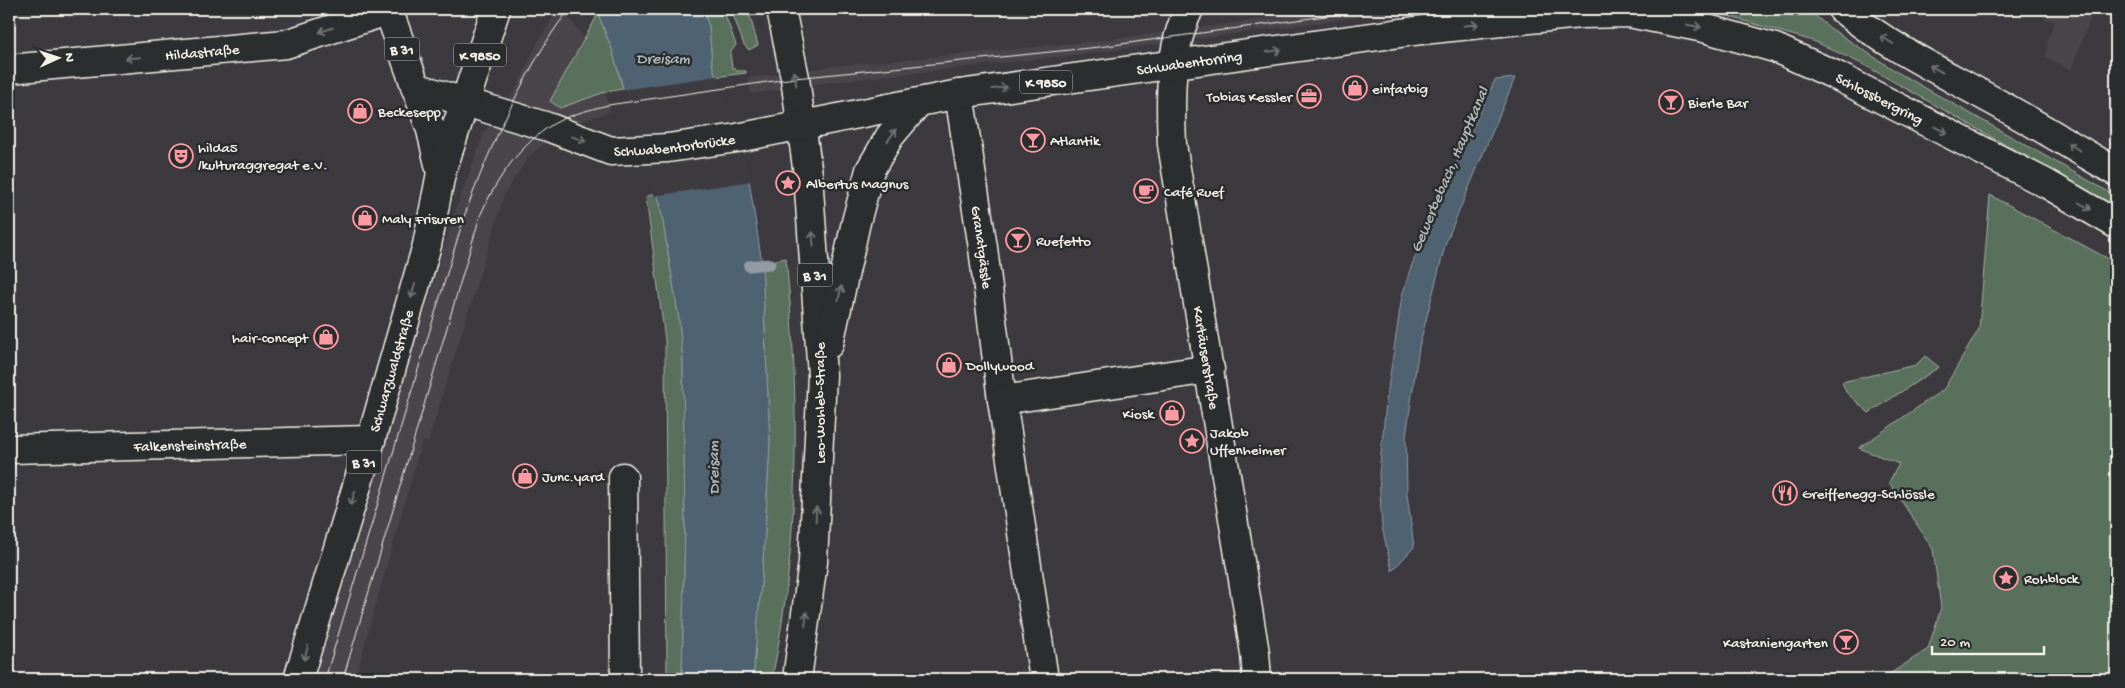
<svg xmlns="http://www.w3.org/2000/svg" width="2125" height="688" viewBox="0 0 2125 688" font-family="'Gochi Hand',sans-serif">
<style>
.built{fill:#4a444b}
.green{fill:#586f5c;stroke:#a6b0a2}
.water{fill:#506272;stroke:#929ba1}
.pier{fill:#3d3a3f}
.lines{fill:none;stroke-linecap:round;stroke-linejoin:round}
.stream{stroke:#929ba1;stroke-width:11}
.street-casing{stroke:#f4f1e8;stroke-width:31}
.primary-casing{stroke:#f4f1e8;stroke-width:31}
.street{stroke:#2a2d2e;stroke-width:28}
.primary{stroke:#2a2d2e;stroke-width:28}
.tram{stroke:#f4f1e8;stroke-width:1}
.oneway{stroke:#71726f}
.labels{text-anchor:middle;stroke-width:5;stroke-linejoin:round;paint-order:stroke}
.shield{fill:#2a2d2e;stroke:#b7b6b0;stroke-width:1}
.shield-label{font-size:14px;font-weight:bold;fill:#f4f1e8}
.street-label{font-size:15px;fill:#f4f1e8;stroke:#2a2d2e}
.poi-label{font-size:15px;fill:#f4f1e8;stroke:#2a2d2e;text-anchor:start}
.water-label{font-size:16px;font-style:italic;fill:#b2b8b9;stroke:#2a2d2e}
</style>
<rect width="100%" height="100%" fill="#3d3a3f"/>
<filter id="ink" filterUnits="userSpaceOnUse"><feTurbulence type="fractalNoise" baseFrequency=".02" numOctaves="2"/><feDisplacementMap in="SourceGraphic" scale="10" xChannelSelector="R" yChannelSelector="G"/><feConvolveMatrix kernelMatrix="1 2 1 2 8 2 1 2 1" color-interpolation-filters="sRGB"/></filter>
<g filter="url(#ink)">
<g class="built">
<polygon points="559,9 562,9 584,38 550,101 560,107 605,92 610,111 571,125 546,142 529,156 505,193 428,442 422,441 355,679 310,679 347,555 415,345 454,214 484,133 516,89 539,40"/>
<polygon points="1338,9 1419,9 1100,52 831,82 751,94 748,78 834,66 1098,41"/>
<polygon points="2040,9 2094,9 2071,70 2046,57 2047,42 2055,20 2046,20 2042,16"/>
</g>
<g class="green">
<polygon points="703,9 723,9 736,45 730,53 732,67 737,71 746,71 746,73 715,77 712,64 709,27"/>
<polygon points="731,9 748,9 758,45 749,50 744,45"/>
<polygon points="1704,9 1807,9 1830,28 1897,72 2116,196 2116,207 1864,65 1816,42"/>
<polygon points="598,14 612,49 623,89 605,92 560,108 550,101"/>
<polygon points="656,193 660,203 679,320 683,361 685,527 682,679 667,679 665,340 646,197"/>
<polygon points="1990,195 2116,263 2116,679 1882,679 1928,649 1941,608 1933,549 1889,482 1899,464 1859,448 1944,389 1979,329"/>
<path d="M786,258C800,399 800,541 772,679H753L764,548L770,442L762,263Z"/>
<polygon points="1925,356 1939,367 1869,413 1846,392 1842,382 1916,365"/>
</g>
<g class="water">
<polygon points="596,9 703,9 709,27 712,64 749,180 762,263 770,442 764,548 753,679 682,679 685,527 683,361 679,320 660,203 640,148 612,49"/>
<polygon points="1515,78 1446,242 1419,347 1406,436 1407,494 1414,547 1392,571 1382,527 1379,474 1386,402 1402,296 1410,270 1431,217 1495,80"/>
</g>
<polygon class="pier" points="718,76 752,181 654,196 621,90"/>
<g class="lines">
<polyline class="stream" points="749,266 770,264"/>
<g class="street-casing">
<g id="street">
<path id="s1" d="M1189,9C1169,49 1170,100 1172,144L1255,653L1257,679"/>
<path id="s2" d="M9,69L286,44L393,9"/>
<path id="s3" d="M959,94L983,248L1002,400L1044,679"/>
<polyline points="1002,400 1210,369"/>
<path id="s4" d="M9,449L371,440"/>
<polyline points="623,477 625,679"/>
</g>
</g>
<g class="primary-casing">
<g id="primary">
<polyline points="388,9 431,130 441,173"/>
<polyline points="781,9 795,78 808,175 822,375 813,562 797,679"/>
<path d="M1842,9C1886,45 1938,70 1988,98C2031,121 2074,147 2116,172"/>
<path id="s5" d="M415,87L548,127L611,151L668,148L737,138L959,94L1422,30L1580,14L1629,13L1704,28L1775,48L1835,75L2047,184L2116,224"/>
<polyline points="829,344 856,222 870,170 890,136 918,103"/>
<path id="s6" d="M298,679L371,440L427,245L441,173L496,9"/>
</g>
</g>
<use href="#street" class="street"/>
<use href="#primary" class="primary"/>
<g class="tram">
<path d="M325,679L464,217C483,164 506,113 534,63C545,44 556,25 570,9"/>
<path d="M343,679L480,216C495,182 516,150 547,128C564,116 588,110 608,105L795,78L1099,47L1377,9"/>
</g>
</g>
<defs><path id="oneway-shaft" d="M-6 0H5M1.5-3L5.5 0L1.5 3" fill="none" stroke-width="1.6" stroke-linecap="round" stroke-linejoin="round" transform="scale(1.25)"/></defs>
<g class="oneway">
<use href="#oneway-shaft" transform="translate(1471 25) rotate(-6)"/>
<use href="#oneway-shaft" transform="translate(1694 26) rotate(11)"/>
<use href="#oneway-shaft" transform="translate(326 30) rotate(161)"/>
<use href="#oneway-shaft" transform="translate(1887 40) rotate(-148)"/>
<use href="#oneway-shaft" transform="translate(1274 51) rotate(-8)"/>
<use href="#oneway-shaft" transform="translate(133 58) rotate(175)"/>
<use href="#oneway-shaft" transform="translate(1936 69) rotate(-151)"/>
<use href="#oneway-shaft" transform="translate(795 78) rotate(-101)"/>
<use href="#oneway-shaft" transform="translate(1000 88) rotate(-8)"/>
<use href="#oneway-shaft" transform="translate(1941 130) rotate(27)"/>
<use href="#oneway-shaft" transform="translate(892 135) rotate(-54)"/>
<use href="#oneway-shaft" transform="translate(579 139) rotate(20)"/>
<use href="#oneway-shaft" transform="translate(2074 147) rotate(-150)"/>
<use href="#oneway-shaft" transform="translate(2085 206) rotate(30)"/>
<use href="#oneway-shaft" transform="translate(813 239) rotate(-94)"/>
<use href="#oneway-shaft" transform="translate(413 291) rotate(106)"/>
<use href="#oneway-shaft" transform="translate(840 293) rotate(-78)"/>
<use href="#oneway-shaft" transform="translate(353 498) rotate(107)"/>
<use href="#oneway-shaft" transform="translate(816 514) rotate(-87)"/>
<use href="#oneway-shaft" transform="translate(806 619) rotate(-82)"/>
<use href="#oneway-shaft" transform="translate(306 653) rotate(107)"/>
</g>
</g>
<defs>
<g id="shop-ring" transform="scale(1.25)"><circle r="9.5" fill="#2a2d2e" stroke="#ff9aa2" stroke-width="1.5"/><path d="M-5-2.5h2.3a2.7 3.5 0 0 1 5.4 0H5L5.5 6h-11ZM-1.5-2.5h3a1.5 2.3 0 0 0-3 0Z" fill="#ff9aa2"/></g>
<g id="office-ring" transform="scale(1.25)"><circle r="9.5" fill="#2a2d2e" stroke="#ff9aa2" stroke-width="1.5"/><path d="M-6-3h4V-5.5h4V-3h4V5H-6ZM-1-4.5V-3h2v-1.5ZM-6 0V1H6V0Z" fill="#ff9aa2"/></g>
<g id="bar-ring" transform="scale(1.25)"><circle r="9.5" fill="#2a2d2e" stroke="#ff9aa2" stroke-width="1.5"/><path d="M-6-5H6L.8 .8V4.5H3.5V6h-7V4.5H-.8V.8Z" fill="#ff9aa2"/></g>
<g id="theatre-ring" transform="scale(1.25)"><circle r="9.5" fill="#2a2d2e" stroke="#ff9aa2" stroke-width="1.5"/><path d="M-5-5.5Q0-4 5-5.5V0Q5 5 0 6Q-5 5-5 0ZM-3.3-2.5H-1v1.5H-3.3ZM1-2.5H3.3v1.5H1ZM-2.8 1Q0 5.5 2.8 1Z" fill="#ff9aa2"/></g>
<g id="sight-ring" transform="scale(1.25)"><circle r="9.5" fill="#2a2d2e" stroke="#ff9aa2" stroke-width="1.5"/><path d="M0-6L1.8-2.2L6-1.7L2.9 1.2L3.7 5.4L0 3.3L-3.7 5.4L-2.9 1.2L-6-1.7L-1.8-2.2Z" fill="#ff9aa2"/></g>
<g id="cafe-ring" transform="scale(1.25)"><circle r="9.5" fill="#2a2d2e" stroke="#ff9aa2" stroke-width="1.5"/><path d="M-5.5-4.5H6V0H3Q3 3.5 0 3.5H-2.5Q-5.5 3.5-5.5 0ZM3-3.2v2h1.7v-2ZM-6 4.5H4V6H-6Z" fill="#ff9aa2"/></g>
<g id="restaurant-ring" transform="scale(1.25)"><circle r="9.5" fill="#2a2d2e" stroke="#ff9aa2" stroke-width="1.5"/><path d="M-5-6h1v4h1v-4h1v4h1v-4h1v5L-1.5 .5V6h-2V.5L-5-1ZM5-6V6H3V1.5H1.5Q1.5-4 5-6Z" fill="#ff9aa2"/></g>
</defs>
<g fill-rule="evenodd">
<use href="#shop-ring" x="1355" y="88"/>
<use href="#office-ring" x="1309" y="96"/>
<use href="#bar-ring" x="1671" y="102"/>
<use href="#shop-ring" x="360" y="111"/>
<use href="#bar-ring" x="1033" y="140"/>
<use href="#theatre-ring" x="181" y="156"/>
<use href="#sight-ring" x="788" y="183"/>
<use href="#cafe-ring" x="1146" y="191"/>
<use href="#shop-ring" x="365" y="218"/>
<use href="#bar-ring" x="1018" y="240"/>
<use href="#shop-ring" x="326" y="337"/>
<use href="#shop-ring" x="949" y="365"/>
<use href="#shop-ring" x="1172" y="413"/>
<use href="#sight-ring" x="1192" y="441"/>
<use href="#shop-ring" x="525" y="476"/>
<use href="#restaurant-ring" x="1785" y="493"/>
<use href="#sight-ring" x="2006" y="578"/>
<use href="#bar-ring" x="1846" y="642"/>
</g>
<g class="labels">
<g class="shield">
<rect x="384.5" y="37.5" width="35" height="23" rx="4"/>
<rect x="454" y="43.5" width="52" height="23" rx="4"/>
<rect x="1020" y="70.5" width="52" height="23" rx="4"/>
<rect x="797.5" y="263.5" width="35" height="23" rx="4"/>
<rect x="346.5" y="450.5" width="35" height="23" rx="4"/>
</g>
<g class="shield-label">
<text x="402" y="54">B 31</text>
<text x="480" y="60">K 9850</text>
<text x="1046" y="87">K 9850</text>
<text x="815" y="280">B 31</text>
<text x="364" y="467">B 31</text>
</g>
<g class="street-label">
<text dy="5" stroke="none"><textPath href="#s2" startOffset="194">Hildastraße</textPath></text>
<text dy="5" stroke="none"><textPath href="#s5" startOffset="792">Schwabentorring</textPath></text>
<text dy="5" stroke="none"><textPath href="#s5" startOffset="1501">Schlossbergring</textPath></text>
<text dy="5" stroke="none"><textPath href="#s5" startOffset="270">Schwabentorbrücke</textPath></text>
<text dy="5" stroke="none"><textPath href="#s3" startOffset="155">Granatgässle</textPath></text>
<text dy="5" stroke="none"><textPath href="#s1" startOffset="354">Kartäuserstraße</textPath></text>
<text dy="5" stroke="none"><textPath href="#s6" startOffset="322">Schwarzwaldstraße</textPath></text>
<text transform="translate(819 403) rotate(-90)" y="5">Leo-Wohleb-Straße</text>
<text dy="5" stroke="none"><textPath href="#s4" startOffset="181">Falkensteinstraße</textPath></text>
</g>
<g class="poi-label">
<text x="1372" y="93">einfarbig</text>
<text x="1292" y="101" text-anchor="end">Tobias Kessler</text>
<text x="1688" y="107">Bierle Bar</text>
<text x="378" y="116">Beckesepp</text>
<text x="1050" y="145">Atlantik</text>
<text x="198" y="152">hilda5<tspan x="198" dy="17">/kulturaggregat e.V.</tspan></text>
<text x="806" y="188">Albertus Magnus</text>
<text x="1164" y="196">Café Ruef</text>
<text x="382" y="223">Maly Frisuren</text>
<text x="1036" y="245">Ruefetto</text>
<text x="308" y="342" text-anchor="end">hair-concept</text>
<text x="966" y="370">Dollywood</text>
<text x="1154" y="418" text-anchor="end">Kiosk</text>
<text x="1210" y="437">Jakob<tspan x="1210" dy="17">Uffenheimer</tspan></text>
<text x="542" y="481">Junc.yard</text>
<text x="1802" y="498">Greiffenegg-Schlössle</text>
<text x="2024" y="583">Rohblock</text>
<text x="1828" y="647" text-anchor="end">Kastaniengarten</text>
</g>
<g class="water-label">
<text x="663" y="63">Dreisam</text>
<text transform="translate(1448 169) rotate(-67)" y="6">Gewerbebach, Hauptkanal</text>
<text transform="translate(712 468) rotate(-91)" y="6">Dreisam</text>
</g>
</g>
<rect width="2125" height="688" fill="none" stroke="#2a2d2e" stroke-width="30"/>
<rect x="15" y="15" width="2095" height="658" fill="none" stroke="#f4f1e8" stroke-width="2" filter="url(#ink)"/>
<g transform="translate(58 58) rotate(87)" stroke="#2a2d2e" stroke-width="4" paint-order="stroke">
<path d="M0-4L9 19L0 12L-9 19Z" fill="#f4f1e8"/>
<text y="-8" font-size="14" font-weight="bold" text-anchor="middle" fill="#f4f1e8">N</text>
</g>
<path d="M1932 646v8h112v-8" fill="none" stroke="#f4f1e8" stroke-width="2.5"/>
<text x="1940" y="646" font-size="15" fill="#f4f1e8" stroke="#2a2d2e" stroke-width="4" paint-order="stroke">20 m</text>
</svg>
